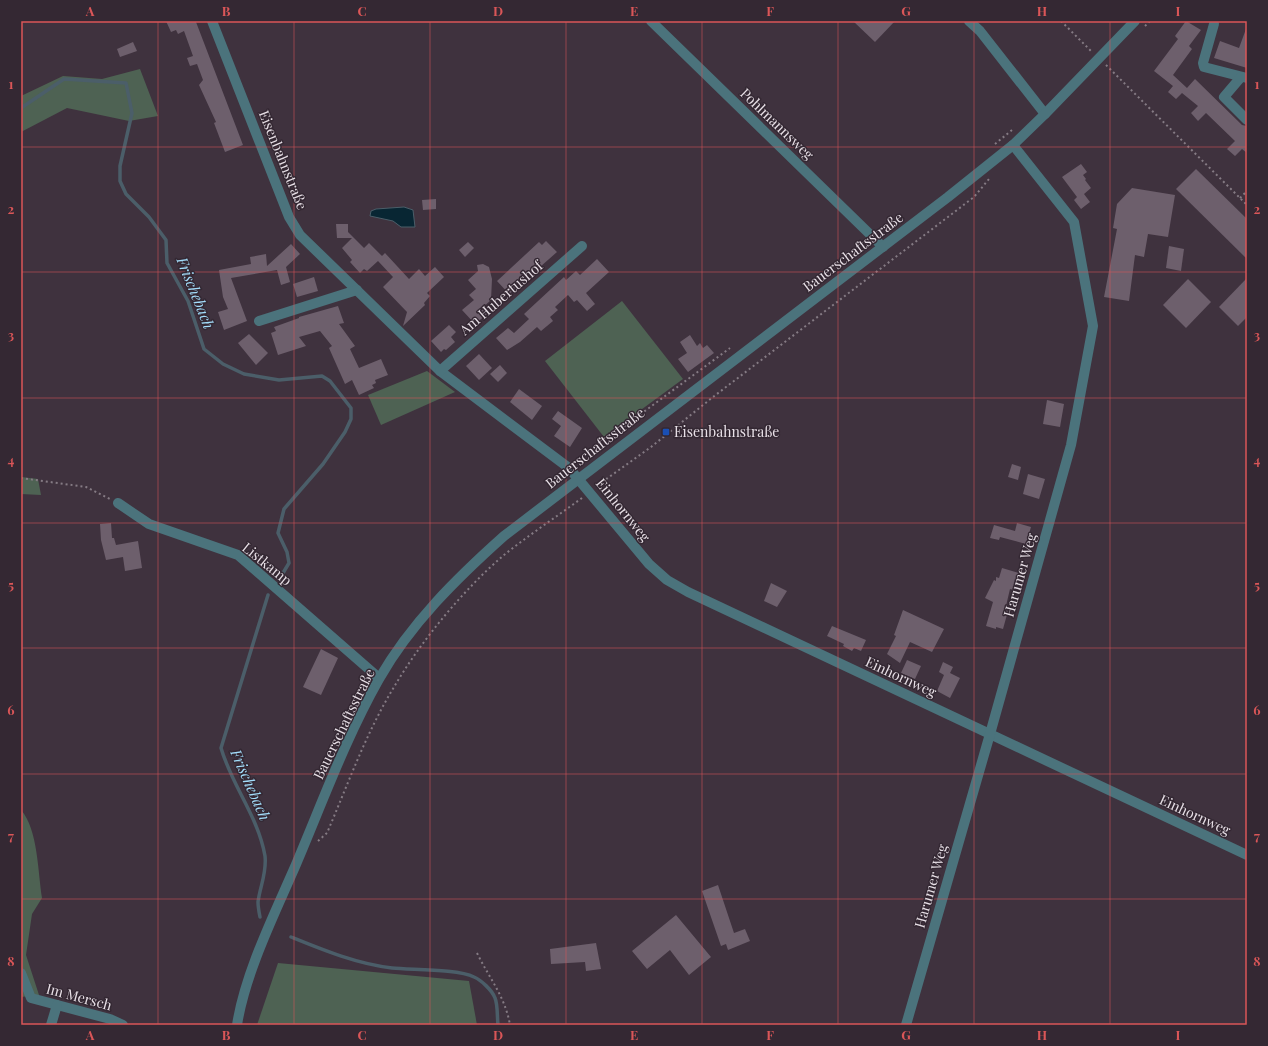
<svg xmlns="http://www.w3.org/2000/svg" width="1268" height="1046" viewBox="0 0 1268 1046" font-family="'Playfair Display',serif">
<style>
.green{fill:#4e6253}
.water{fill:#082633;stroke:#4b5e69}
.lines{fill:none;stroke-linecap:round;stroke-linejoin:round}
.stream{stroke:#4b5e69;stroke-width:3.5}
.building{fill:#6d5f6c}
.path{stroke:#857b84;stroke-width:2;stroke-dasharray:2 3;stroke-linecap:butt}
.minor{stroke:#4b737c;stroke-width:10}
.grid{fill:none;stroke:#da5658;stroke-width:1;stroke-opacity:0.55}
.transit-dot{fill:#1a4fb4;stroke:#342833;stroke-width:1.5}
.labels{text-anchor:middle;stroke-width:3;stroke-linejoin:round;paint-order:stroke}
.street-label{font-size:14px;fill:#e8e0e7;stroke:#342833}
.poi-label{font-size:14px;fill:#e8e0e7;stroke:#342833;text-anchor:start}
.water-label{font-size:15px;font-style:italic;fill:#a3ddfb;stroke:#342833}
.neatline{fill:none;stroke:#da5658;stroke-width:1.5}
.grid-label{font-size:13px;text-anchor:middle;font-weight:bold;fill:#da5658}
</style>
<rect width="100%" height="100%" fill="#3f323e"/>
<g class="green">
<polygon points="140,69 158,116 129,121 67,108 21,132 21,96 63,76 102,79"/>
<polygon points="622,301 683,379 604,437 545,361"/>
<polygon points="427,371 455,392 381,425 368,395"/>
<polygon points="21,477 38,479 41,495 21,494"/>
<path d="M21,810C38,829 38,873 42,898L32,914L26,955L39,995L21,997Z"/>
<polygon points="278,963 469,981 477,1025 257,1025"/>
</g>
<polygon class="water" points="404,207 413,210 415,227 401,227 393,221 370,216 371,211 376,209"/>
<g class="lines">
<g class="stream">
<polyline points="21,108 64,79 126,83 132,113 120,166 120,181 126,194 149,217 166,240 167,263 188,301 204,349 223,364 244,374 279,380 322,376 330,381 351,408 351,419 345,432 323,464 284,509 278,533 287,552 289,563 280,578"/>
<path d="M260,917C259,912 258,907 258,902C260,886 267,873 265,856C258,816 232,786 221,748L268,595"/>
<path d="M291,937C323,950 357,964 392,968C412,970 458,969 474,977C481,980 492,990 495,998C498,1005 497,1017 498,1025"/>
</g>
</g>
<g class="building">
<polygon points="166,21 197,21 196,22 243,145 225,152 214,123 216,122 199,85 203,80 197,64 190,66 187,58 193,56 184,31 178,34 176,30 171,32"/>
<polygon points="853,21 895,21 875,42"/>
<polygon points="1186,21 1201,30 1189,46 1192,49 1173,75 1187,88 1195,79 1242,125 1247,126 1247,153 1242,149 1235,156 1227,149 1235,141 1206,113 1198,121 1191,113 1198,106 1182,93 1176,99 1168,92 1173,86 1154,71 1178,39 1175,36"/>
<polygon points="1246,29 1247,29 1247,68 1214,58 1220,41 1239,48"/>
<polygon points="133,42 137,51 120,57 117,49"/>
<polygon points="1081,164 1087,172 1083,175 1086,179 1085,180 1091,188 1084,194 1090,202 1081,209 1074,200 1077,197 1062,177"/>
<polygon points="1196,169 1247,219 1247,259 1176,189"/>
<polygon points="1132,188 1175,195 1168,237 1148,234 1144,257 1135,255 1129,301 1104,297 1117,229 1113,228 1117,204"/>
<polygon points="436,199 436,209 423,210 422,200"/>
<polygon points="336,224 348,224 348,232 364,248 369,243 382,256 385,253 409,279 419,269 425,276 435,267 444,277 427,293 430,296 424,303 425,305 403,326 407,312 383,287 393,277 378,261 367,271 364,269 360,273 350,262 352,260 342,248 352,238 337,238"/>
<polygon points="546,241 557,252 540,267 538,264 518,282 521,284 509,294 497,281 539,242 542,245"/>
<polygon points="468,242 474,248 465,257 459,250"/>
<polygon points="291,244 300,254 286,267 290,282 281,285 277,270 231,278 247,321 224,330 218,312 228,309 223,297 219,270 251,264 250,257 266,254 267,266"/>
<polygon points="1169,246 1184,249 1181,271 1166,268"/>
<polygon points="597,259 609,272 586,293 595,304 587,311 577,300 574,302 568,295 555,307 558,310 550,317 553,321 541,331 537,327 520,342 507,350 496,338 508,328 514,333 529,319 524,314 564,277 566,280 576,271 580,275"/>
<polygon points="483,264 489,267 492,279 491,300 482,308 487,314 475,324 462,310 474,300 469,295 476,289 468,280 478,271 477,265"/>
<polygon points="314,277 318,291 297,297 293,284"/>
<polygon points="1247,278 1247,317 1238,326 1219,307"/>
<polygon points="1188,279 1211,302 1186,328 1163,305"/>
<polygon points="338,306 344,323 339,324 355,346 350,349 359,368 381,359 388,375 375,380 376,383 372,385 374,388 359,395 352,380 345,384 329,348 332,346 320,331 299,337 306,346 278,355 271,333 276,331 274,327 299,318 299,317"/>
<polygon points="449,325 456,332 451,337 455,342 446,350 444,349 441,352 431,341"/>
<polygon points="249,334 268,353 256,365 238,343"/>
<polygon points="690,335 697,346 700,343 703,348 707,345 714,353 688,372 678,359 687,353 680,342"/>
<polygon points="479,354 492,368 479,380 466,366"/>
<polygon points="500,365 507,373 498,382 490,374"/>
<polygon points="519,389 542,406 532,420 510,402"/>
<polygon points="1047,400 1064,404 1060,427 1043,424"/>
<polygon points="558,411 582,428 570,447 554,436 561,426 552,419"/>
<polygon points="1012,464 1021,467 1018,480 1008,477"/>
<polygon points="1028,474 1045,479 1039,499 1023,494"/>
<polygon points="111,523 112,538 114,538 116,545 138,541 142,568 125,571 123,557 106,560 101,540 100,524"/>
<polygon points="1017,523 1031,527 1026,544 1000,537 999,540 990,538 994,525 1015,531"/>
<polygon points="1002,568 1019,573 1014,590 1010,589 1005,610 1008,611 1003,629 996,627 996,629 986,626 993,602 985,598 994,580 996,581 996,577 999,578"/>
<polygon points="771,583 787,591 777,607 764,601"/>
<polygon points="903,610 944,629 932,652 910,642 900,663 887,654 896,636 894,635"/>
<polygon points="832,626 866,640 861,651 854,648 852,651 843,646 844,644 827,636"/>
<polygon points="321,649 338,658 321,695 303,687"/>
<polygon points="907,660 921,666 915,679 901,673"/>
<polygon points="943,662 953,667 950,673 960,678 950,698 937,691 944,675 939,672"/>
<polygon points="718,885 734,933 745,929 750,941 728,950 726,944 721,946 702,891"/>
<polygon points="676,915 711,957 689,975 670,950 647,969 632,951"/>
<polygon points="596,943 601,969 586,971 585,962 551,964 550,949"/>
</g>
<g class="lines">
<g class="path">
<polyline points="1061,21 1091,51"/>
<polyline points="1145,26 1150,21"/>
<polyline points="1106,65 1247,205"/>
<polyline points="995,144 1012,130"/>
<polyline points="1240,198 1247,191"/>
<polyline points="576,462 730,348"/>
<polyline points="21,478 86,487 110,499"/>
<polyline points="598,485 651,447 713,397 974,197 989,179"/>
<path d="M318,841L327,833C348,784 366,733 394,687C421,641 463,590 504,555C529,535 556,517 582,498"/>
<path d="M477,953C489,978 505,996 510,1025"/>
</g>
<g class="minor">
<polyline points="212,21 289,217 300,235 440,371 569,468 649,564 667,580 688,592 1247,855"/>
<polyline points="651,21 883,247"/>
<polyline points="969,21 980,31 1045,114"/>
<polyline points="1214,24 1203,63 1204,67 1247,78"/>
<polyline points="1241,77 1224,97 1247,120"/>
<polyline points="259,321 357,290"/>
<polyline points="440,371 582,246"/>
<polyline points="118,503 149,524 238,555 379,678"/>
<polyline points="21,973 31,998 110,1019 123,1025"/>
<polyline points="51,1025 57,1005"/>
<path d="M237,1025C245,974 273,917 294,869C321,806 345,739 379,679C411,623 457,578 504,536L948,197L1013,145L1045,114L1135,21"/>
<polyline points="906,1025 990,734 1071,445 1093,326 1074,222 1013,145"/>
</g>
</g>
<path class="grid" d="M158,21V1025M294,21V1025M430,21V1025M566,21V1025M702,21V1025M838,21V1025M974,21V1025M1110,21V1025M21,147H1247M21,272H1247M21,398H1247M21,523H1247M21,648H1247M21,774H1247M21,899H1247"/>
<rect class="transit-dot" x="662" y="428" width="8" height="8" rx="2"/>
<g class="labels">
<g class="street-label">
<text transform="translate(777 124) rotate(44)" y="5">Pohlmannsweg</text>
<text transform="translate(283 160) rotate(68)" y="5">Eisenbahnstraße</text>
<text transform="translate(853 252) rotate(-37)" y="5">Bauerschaftsstraße</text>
<text transform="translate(501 298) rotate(-41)" y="5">Am Hubertushof</text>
<text transform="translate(595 448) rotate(-38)" y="5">Bauerschaftsstraße</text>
<text transform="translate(623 510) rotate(51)" y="5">Einhornweg</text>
<text transform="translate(267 564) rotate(39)" y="5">Listkamp</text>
<text transform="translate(1020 575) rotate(-74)" y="5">Harumer Weg</text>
<text transform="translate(901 677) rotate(25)" y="5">Einhornweg</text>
<text transform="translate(344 724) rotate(-64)" y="5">Bauerschaftsstraße</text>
<text transform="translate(1195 815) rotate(25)" y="5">Einhornweg</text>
<text transform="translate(931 886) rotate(-74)" y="5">Harumer Weg</text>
<text transform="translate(79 997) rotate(15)" y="5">Im Mersch</text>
</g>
<g class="poi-label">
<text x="674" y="437">Eisenbahnstraße</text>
</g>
<g class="water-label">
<text transform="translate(195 293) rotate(68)" y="5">Frischebach</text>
<text transform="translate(250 785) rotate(66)" y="5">Frischebach</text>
</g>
</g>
<rect width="1268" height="1046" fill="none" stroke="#342833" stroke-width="44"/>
<rect x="22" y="22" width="1224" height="1002" class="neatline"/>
<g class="grid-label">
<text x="90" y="16">A</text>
<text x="226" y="16">B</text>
<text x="362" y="16">C</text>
<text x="498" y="16">D</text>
<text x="634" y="16">E</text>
<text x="770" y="16">F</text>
<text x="906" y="16">G</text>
<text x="1042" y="16">H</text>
<text x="1178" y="16">I</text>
<text x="11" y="89">1</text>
<text x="1257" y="89">1</text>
<text x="11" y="214">2</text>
<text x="1257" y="214">2</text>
<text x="11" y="340">3</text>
<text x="1257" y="340">3</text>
<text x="11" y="465">4</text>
<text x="1257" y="465">4</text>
<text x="11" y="590">5</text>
<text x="1257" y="590">5</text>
<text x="11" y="715">6</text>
<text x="1257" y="715">6</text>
<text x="11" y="841">7</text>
<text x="1257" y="841">7</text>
<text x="11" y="966">8</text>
<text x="1257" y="966">8</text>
<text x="90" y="1040">A</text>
<text x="226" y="1040">B</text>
<text x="362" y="1040">C</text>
<text x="498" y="1040">D</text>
<text x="634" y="1040">E</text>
<text x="770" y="1040">F</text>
<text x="906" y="1040">G</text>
<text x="1042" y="1040">H</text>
<text x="1178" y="1040">I</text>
</g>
</svg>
